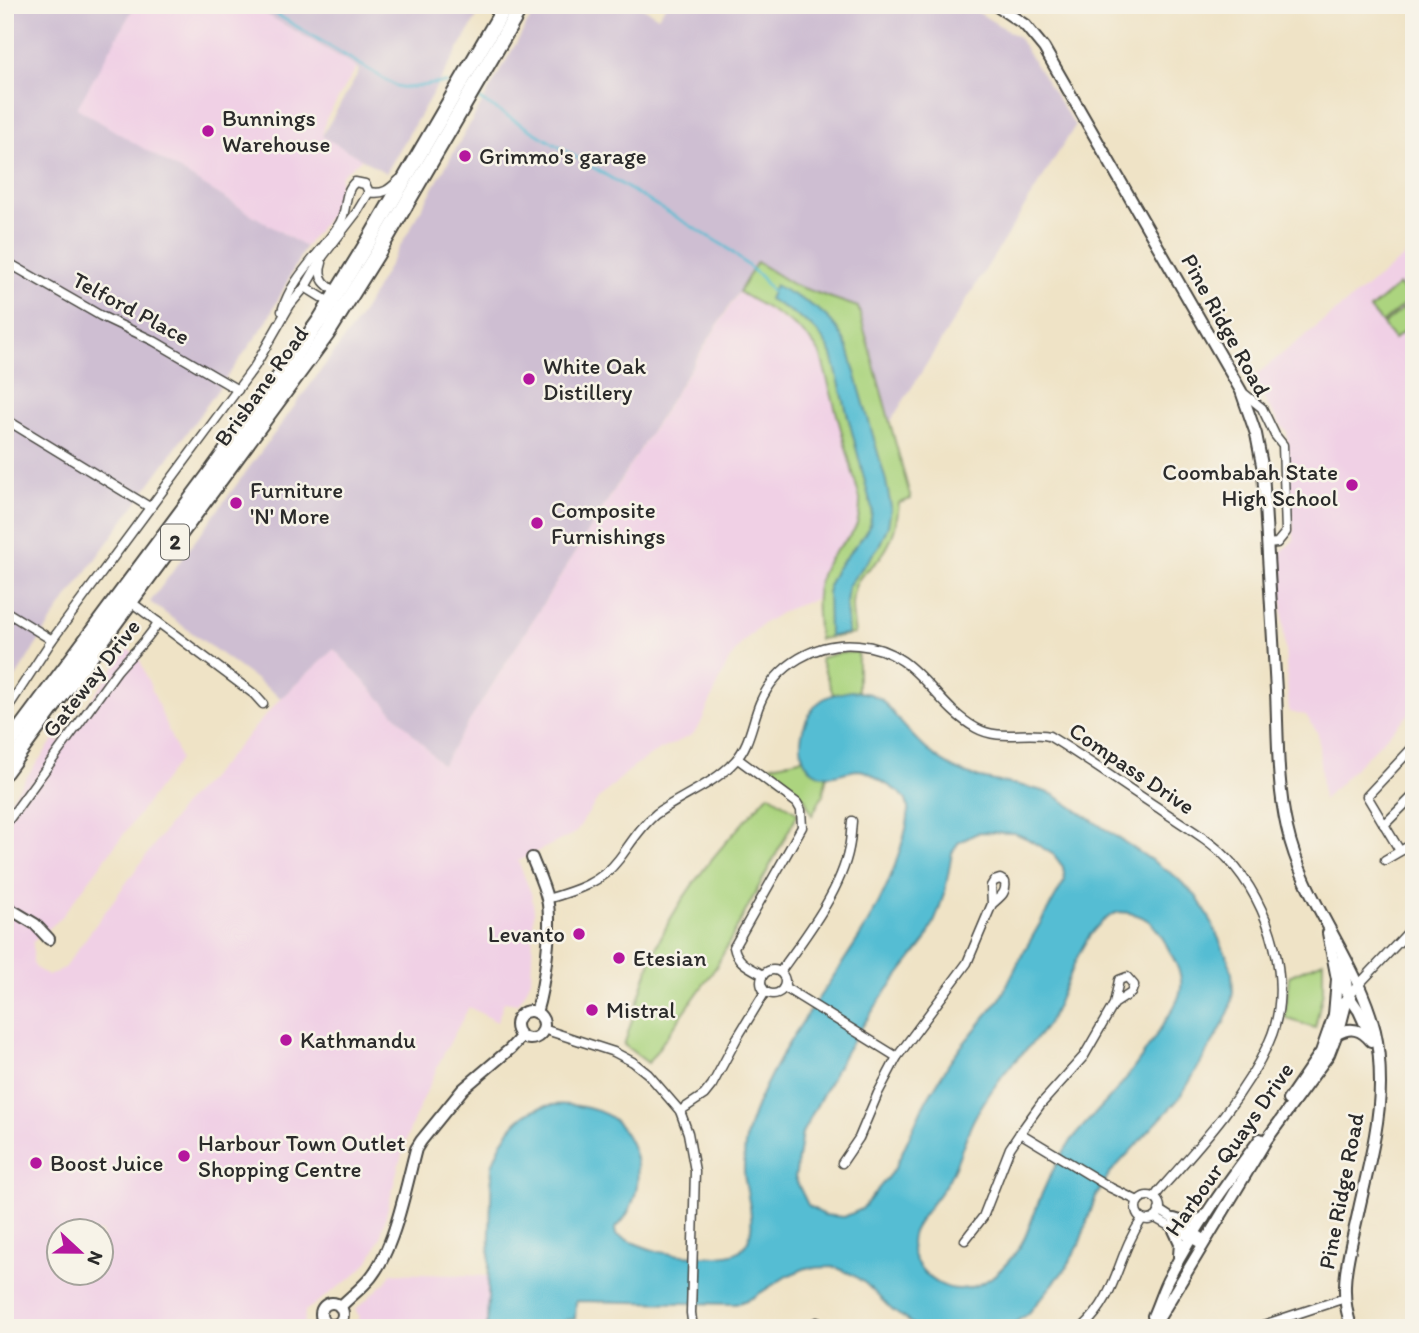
<svg xmlns="http://www.w3.org/2000/svg" width="1419" height="1333" viewBox="0 0 1419 1333" font-family="Itim,sans-serif">
<style>
.built{fill:#f0d0e5;fill-rule:evenodd}
.industrial{fill:#cebed2}
.green{fill:#acd47f;stroke:#6c8055;stroke-width:2}
.water{fill:#55bdd3;stroke:#40747f;stroke-width:2;fill-rule:evenodd}
.lines{fill:none;stroke-linecap:round;stroke-linejoin:round}
.stream{stroke:#55bdd3;stroke-width:2.5}
.minor-casing{stroke:#484742;stroke-width:11}
.tertiary-casing{stroke:#484742;stroke-width:14}
.trunk-casing{stroke:#484742;stroke-width:18}
.minor{stroke:#fff;stroke-width:8}
.tertiary{stroke:#fff;stroke-width:10}
.trunk{stroke:#fff;stroke-width:14}
.poi-dot{fill:#b5179e;stroke:#f7f3e8;stroke-width:2.5}
.labels{text-anchor:middle;stroke-width:5;stroke-linejoin:round;paint-order:stroke}
.shield{fill:#f7f3e8;stroke:#686764;stroke-width:2}
.shield-label{font-size:21px;font-weight:bold;fill:#2b2b2b}
.poi-label{font-size:23px;fill:#2b2b2b;stroke:#f7f3e8;text-anchor:start}
.street-label{font-size:23px;fill:#2b2b2b;stroke:#f7f3e8}
</style>
<rect width="100%" height="100%" fill="#f7f3e8"/>
<filter id="ink" filterUnits="userSpaceOnUse"><feTurbulence type="fractalNoise" baseFrequency=".0143" numOctaves="2"/><feDisplacementMap in="SourceGraphic" scale="14" xChannelSelector="R" yChannelSelector="G"/><feConvolveMatrix kernelMatrix="1 2 1 2 8 2 1 2 1" color-interpolation-filters="sRGB"/></filter>
<filter id="wash" filterUnits="userSpaceOnUse"><feTurbulence type="fractalNoise" baseFrequency=".00686" numOctaves="4" result="noise"/><feDisplacementMap in="SourceGraphic" scale="28" xChannelSelector="R" yChannelSelector="G"/><feGaussianBlur stdDeviation="1.57" result="paint"/><feColorMatrix in="noise" values="0 0 0 0 0 0 0 0 0 0 0 0 0 0 0 0 0 1.4 0 .05"/><feComposite in="paint" operator="in"/></filter>
<g filter="url(#wash)">
<rect width="100%" height="100%" fill="#efe3c6"/>
<g class="built">
<polygon points="135,5 250,5 357,67 326,119 322,136 362,159 341,175 336,207 305,247 76,108"/>
<polygon points="1414,249 1414,709 1323,800 1318,734 1306,715 1289,712 1279,554 1294,540 1287,431 1282,427 1262,396 1248,381"/>
<path d="M739,292L804,333L814,343L821,356L860,499L861,518L854,534L832,554L817,590L815,599L786,610L762,624L742,643L728,662L700,725L692,735L656,752L634,766L598,799L575,833L518,861L531,893L534,910L531,979L526,991L518,1004L504,1002L497,1022L469,1007L442,1057L411,1126L398,1167L380,1239L369,1261L354,1276L305,1311L304,1328H5V807L54,739L60,742L128,649L139,658L180,759L60,919L33,942V963L36,968L48,976L64,968L186,801L208,780L281,698L334,649L442,765ZM60,1232H102V1274H60Z"/>
<polygon points="391,1273 489,1276 487,1328 349,1328 360,1317 355,1310 387,1281"/>
</g>
<g class="industrial">
<polygon points="5,5 135,5 77,108 305,247 266,323 58,611 5,694"/>
<polygon points="250,5 484,5 386,173 322,136 359,72 357,67"/>
<polygon points="538,5 639,5 658,17 666,5 966,5 1018,37 1075,126 889,424 858,307 794,285 757,262 442,765 334,649 281,698 150,602 358,320"/>
</g>
<g class="green">
<path d="M757,262L794,285L858,307L911,499L899,503C897,522 894,539 882,555C877,563 869,568 862,575C848,591 852,614 855,634L819,639C817,615 813,590 824,568C840,536 861,542 860,499L821,356C805,325 768,310 739,292Z"/>
<polygon points="1399,285 1410,299 1382,323 1370,309"/>
<polygon points="1411,302 1414,305 1414,323 1394,339 1383,325"/>
<polygon points="858,652 858,692 833,694 820,658 839,653"/>
<polygon points="804,758 811,769 827,775 823,795 812,815 805,799 764,767"/>
<path d="M769,794L798,813L716,967L648,1063L624,1045C636,1010 645,971 661,937C687,883 729,838 769,794Z"/>
<polygon points="1323,961 1323,991 1315,1028 1285,1018 1289,976"/>
</g>
<g class="water">
<path d="M775,285C810,305 831,310 848,348L886,481L891,507L888,526L879,546L848,586L846,604L848,634L829,636L828,586L836,569L862,538L870,525L872,509L832,355C818,324 797,316 769,299Z"/>
<path d="M852,691L870,694L881,699C911,734 933,766 980,778C1005,784 1030,785 1054,795L1175,876L1196,896L1209,917L1228,959L1232,973L1233,992L1230,1009L1223,1025L1187,1086L1177,1101L1110,1173L1096,1196L1080,1242L1067,1267L1028,1314L1006,1328H918L892,1310L866,1284L851,1274L835,1267L806,1268L787,1276L752,1298L736,1304L576,1301L575,1319L566,1320L558,1328H487L492,1166C507,1122 530,1098 578,1106C590,1108 603,1111 613,1119C645,1147 646,1200 615,1229L616,1235C631,1242 645,1248 660,1252C676,1255 726,1260 739,1251C763,1234 745,1195 744,1171C744,1163 744,1153 745,1145C747,1129 753,1114 759,1100C797,1010 874,942 901,847C905,833 914,808 903,796C897,790 888,785 881,781C874,776 867,770 858,770C841,771 828,782 812,770C791,754 803,713 822,700C830,694 841,693 852,691ZM979,832L1014,833L1026,838L1054,855L1063,867L1065,880L1023,953L1000,999L955,1054L924,1104L895,1168L862,1209L844,1217L824,1215L808,1205L795,1178L802,1133L846,1051L882,997L926,940L936,918L945,891L952,853L958,843ZM1119,912C1145,913 1155,923 1167,946C1172,956 1180,968 1181,980C1183,996 1172,1010 1164,1023C1149,1047 1133,1071 1115,1092C1099,1111 1080,1127 1066,1148C1053,1168 1042,1191 1034,1214C1028,1230 1024,1243 1013,1256C999,1273 983,1288 960,1289C934,1290 903,1259 913,1232C919,1218 940,1195 949,1179C959,1161 964,1139 973,1121C981,1105 992,1090 1002,1076C1017,1056 1037,1042 1050,1020C1068,987 1080,925 1119,912Z"/>
</g>
<g class="lines">
<g class="stream">
<path d="M261,5L396,86C412,91 430,82 447,83"/>
<polyline points="479,99 726,247 761,277 772,292"/>
</g>
</g>
</g>
<g filter="url(#ink)">
<g class="lines">
<g class="minor-casing">
<g id="minor">
<polyline points="5,261 101,316 154,341 238,390"/>
<path d="M322,263C316,279 327,286 339,294"/>
<polyline points="305,287 334,305"/>
<path d="M282,311C292,276 322,253 340,223C348,210 343,192 355,182L365,184L369,192C383,195 389,190 399,180"/>
<polyline points="1241,391 1262,408 1275,435 1283,445 1286,532 1277,543 1267,544"/>
<polyline points="5,419 151,508"/>
<polyline points="131,602 254,694 263,704"/>
<polyline points="5,611 52,640"/>
<polyline points="5,712 52,640 255,366 290,305 305,287 323,256 357,212 369,192"/>
<path d="M738,759L797,803L801,810L802,827L734,947C737,963 750,967 763,975"/>
<path d="M5,825L117,671C131,654 148,641 158,622"/>
<polyline points="1384,825 1414,795"/>
<polyline points="1400,851 1367,796 1414,746"/>
<polyline points="1385,860 1414,843"/>
<path d="M547,899C575,891 601,883 619,859C631,843 641,826 656,814C682,795 713,785 735,761C750,745 752,722 760,703C776,665 816,641 858,645C919,650 931,703 976,728C999,741 1025,731 1049,736C1087,759 1123,785 1160,809C1183,825 1209,839 1228,859C1270,903 1295,985 1269,1042C1243,1099 1200,1145 1159,1191L1154,1198"/>
<circle cx="773" cy="982" r="12"/>
<path d="M780,972C805,937 841,891 849,848C851,839 851,830 852,821"/>
<polyline points="784,987 897,1057"/>
<polyline points="1348,996 1414,926"/>
<polyline points="543,1029 614,1052 633,1062 648,1074 680,1111 688,1133 695,1171 691,1313 693,1328"/>
<polyline points="680,1111 704,1095 712,1085 737,1038 765,992"/>
<polyline points="1020,1133 1111,1188 1138,1201"/>
<path d="M842,1163L859,1138L878,1093L897,1057L967,963L992,904L991,886L994,881L1000,879L1005,882C1007,893 1000,897 992,904"/>
<circle cx="1148" cy="1208" r="12"/>
<polyline points="1159,1210 1206,1240"/>
<polyline points="1155,1218 1203,1245"/>
<polyline points="965,1240 983,1217 1010,1148 1020,1133 1040,1105 1084,1056 1114,1004 1131,993 1134,985 1127,977 1119,980 1114,1004"/>
<polyline points="799,1328 817,1322 838,1328"/>
<path d="M1082,1328C1119,1294 1116,1257 1142,1219"/>
<polyline points="1254,1328 1345,1298"/>
</g>
</g>
<g class="tertiary-casing">
<g id="tertiary">
<path d="M995,5L1025,25L1044,48L1241,391L1256,434L1263,470C1267,544 1272,618 1276,691C1278,736 1277,785 1287,828C1303,901 1357,959 1375,1031C1379,1048 1380,1066 1380,1084C1380,1125 1368,1168 1359,1209C1351,1248 1336,1289 1352,1328"/>
<path d="M532,858C537,871 544,885 547,899C553,925 544,987 536,1013"/>
<polyline points="5,906 35,924 49,939"/>
<polyline points="1328,933 1337,979 1359,1011 1369,1033"/>
<circle cx="530" cy="1025" r="14"/>
<polyline points="1334,1015 1337,979"/>
<path d="M1337,1034C1351,1026 1361,1029 1371,1041"/>
<polyline points="1288,1100 1321,1052 1334,1015 1343,1002"/>
<polyline points="1174,1219 1187,1223 1204,1218"/>
<polyline points="1173,1228 1180,1243 1179,1256"/>
<circle cx="332" cy="1314" r="11"/>
<path d="M340,1307C350,1297 362,1288 371,1277C395,1247 406,1186 416,1149L421,1141L463,1089L510,1049L522,1036"/>
<path d="M1153,1316C1159,1303 1163,1288 1170,1276C1195,1227 1227,1183 1260,1139"/>
<polyline points="1153,1328 1267,1139 1329,1054 1341,1023 1348,996 1342,954"/>
</g>
</g>
<g class="trunk-casing">
<g id="trunk">
<polyline points="5,749 209,475 320,320 368,242 506,5"/>
<polyline points="5,772 327,334 377,254 522,5"/>
</g>
</g>
<use href="#minor" class="minor"/>
<use href="#tertiary" class="tertiary"/>
<use href="#trunk" class="trunk"/>
</g>
</g>
<g class="poi-dot">
<circle cx="208" cy="131" r="7"/>
<circle cx="465" cy="156" r="7"/>
<circle cx="529" cy="379" r="7"/>
<circle cx="1352" cy="485" r="7"/>
<circle cx="236" cy="503" r="7"/>
<circle cx="537" cy="523" r="7"/>
<circle cx="579" cy="934" r="7"/>
<circle cx="619" cy="958" r="7"/>
<circle cx="592" cy="1010" r="7"/>
<circle cx="286" cy="1040" r="7"/>
<circle cx="184" cy="1156" r="7"/>
<circle cx="36" cy="1163" r="7"/>
</g>
<g class="labels">
<rect class="shield" x="161" y="524.5" width="28" height="35" rx="5"/>
<g class="shield-label">
<text x="175" y="549">2</text>
</g>
<g class="poi-label">
<text x="222" y="126">Bunnings<tspan x="222" dy="26">Warehouse</tspan></text>
<text x="479" y="164">Grimmo's garage</text>
<text x="543" y="374">White Oak<tspan x="543" dy="26">Distillery</tspan></text>
<text x="1338" y="480" text-anchor="end">Coombabah State<tspan x="1338" dy="26">High School</tspan></text>
<text x="250" y="498">Furniture<tspan x="250" dy="26">'N' More</tspan></text>
<text x="551" y="518">Composite<tspan x="551" dy="26">Furnishings</tspan></text>
<text x="565" y="942" text-anchor="end">Levanto</text>
<text x="633" y="966">Etesian</text>
<text x="606" y="1018">Mistral</text>
<text x="300" y="1048">Kathmandu</text>
<text x="198" y="1151">Harbour Town Outlet<tspan x="198" dy="26">Shopping Centre</tspan></text>
<text x="50" y="1171">Boost Juice</text>
</g>
<g class="street-label">
<text transform="translate(131 308) rotate(28)" y="8">Telford Place</text>
<text transform="translate(1226 325) rotate(61)" y="8">Pine Ridge Road</text>
<text transform="translate(261 386) rotate(-54)" y="8">Brisbane Road</text>
<text transform="translate(91 678) rotate(-52)" y="8">Gateway Drive</text>
<text transform="translate(1132 768) rotate(34)" y="8">Compass Drive</text>
<text transform="translate(1229 1149) rotate(-55)" y="8">Harbour Quays Drive</text>
<text transform="translate(1341 1191) rotate(-79)" y="8">Pine Ridge Road</text>
</g>
</g>
<rect width="1419" height="1333" fill="none" stroke="#f7f3e8" stroke-width="28"/>
<g transform="translate(80 1252) rotate(112)"><circle r="33" fill="#f7f3e8" stroke="#a5a39c" stroke-width="2"/>
<path d="M0-5L12 26L0 18L-12 26Z" fill="#b5179e"/>
<text y="-10" font-size="19" font-weight="bold" text-anchor="middle" fill="#2b2b2b">N</text>
</g>
</svg>
